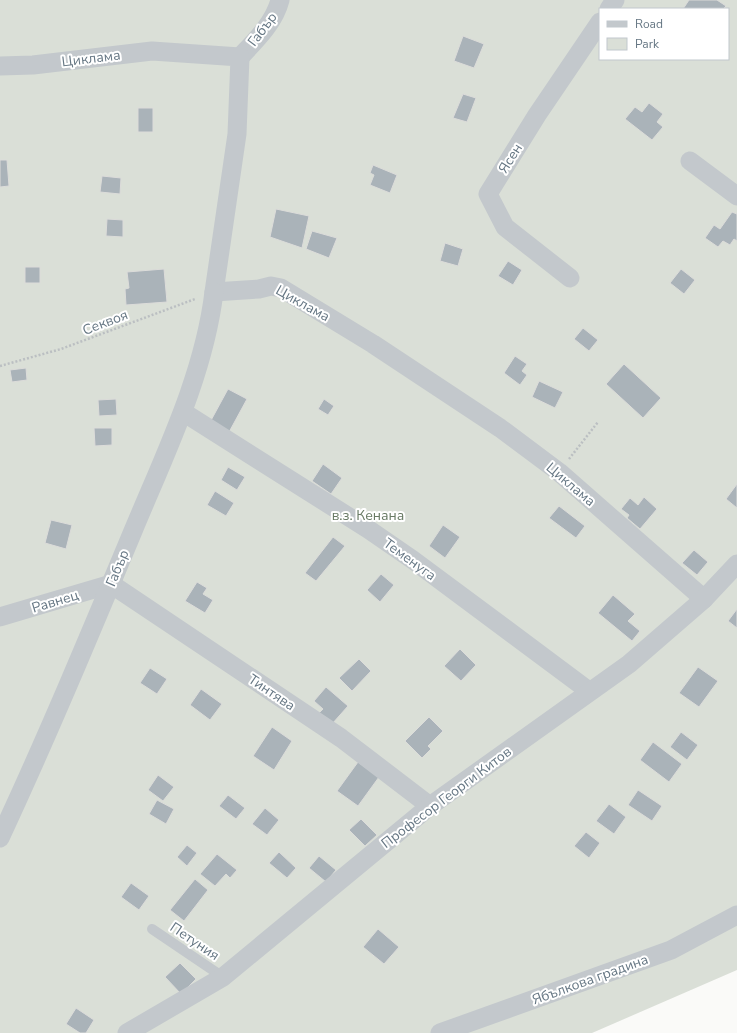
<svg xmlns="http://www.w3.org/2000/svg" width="737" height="1033" viewBox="0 0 737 1033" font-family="'Nunito Sans',sans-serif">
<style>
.green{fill:#dadfd7;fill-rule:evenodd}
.building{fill:#aab3b9;stroke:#dcdcda}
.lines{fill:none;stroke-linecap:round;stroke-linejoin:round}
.path{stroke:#bbbfc2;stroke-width:2.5;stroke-dasharray:2 2;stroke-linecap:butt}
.service{stroke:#c3c8cc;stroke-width:10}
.minor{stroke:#c3c8cc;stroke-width:19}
.labels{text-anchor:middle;stroke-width:4;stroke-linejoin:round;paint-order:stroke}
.street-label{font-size:14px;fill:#657683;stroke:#fff}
.park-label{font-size:14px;fill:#687a64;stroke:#fff}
</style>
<rect width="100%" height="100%" fill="#fafaf8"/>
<path class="green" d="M0,0H737V970L592,1033H0ZM600,9H728V59H600Z"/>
<g class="building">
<polygon points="689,0 717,0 726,6 723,9 683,9"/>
<polygon points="463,36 484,44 474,68 454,61"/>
<polygon points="463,94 476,98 467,122 453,118"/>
<polygon points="649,103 663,114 657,122 663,127 652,140 625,119 635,107 642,112"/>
<rect x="138" y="108" width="15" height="24"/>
<polygon points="0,160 7,160 9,186 0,187"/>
<polygon points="373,165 397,175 390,193 370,185 374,175 370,173"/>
<polygon points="102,176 121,178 120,194 100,192"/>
<polygon points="276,209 309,216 302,248 270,237"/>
<polygon points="732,212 737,214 737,241 734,239 730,245 723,241 718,247 705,238 714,225 720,229"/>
<polygon points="107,219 123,220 123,237 106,236"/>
<polygon points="312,231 337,238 329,258 306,249"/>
<polygon points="445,243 463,249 458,266 440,261"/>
<polygon points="508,261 522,270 513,285 498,276"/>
<rect x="25" y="267" width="15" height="16"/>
<polygon points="164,269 167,302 126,305 125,289 129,288 127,272"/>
<polygon points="681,269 695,280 684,294 670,283"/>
<polygon points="583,328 598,340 589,351 574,339"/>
<polygon points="515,356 527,364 522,371 527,375 520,385 504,373"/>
<polygon points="624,364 661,398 643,418 606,384"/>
<polygon points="26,368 27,380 12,382 10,370"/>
<polygon points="539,381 563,392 555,408 532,397"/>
<polygon points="228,389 247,399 228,434 209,424"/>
<polygon points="116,399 117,415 99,416 98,400"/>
<polygon points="324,399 334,406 328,415 318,409"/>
<polygon points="94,428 112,428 112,445 95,446"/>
<polygon points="323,464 342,478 331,494 312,481"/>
<polygon points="228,467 245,477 237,490 221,480"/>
<polygon points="737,484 737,508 726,499"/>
<polygon points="215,491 234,503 226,516 207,505"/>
<polygon points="644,497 657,509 640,529 627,518 629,515 621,509 630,498 638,505"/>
<polygon points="559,506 585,526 576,538 549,518"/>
<polygon points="51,520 72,525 66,549 45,543"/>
<polygon points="443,525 460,537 445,558 429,546"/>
<polygon points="333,537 345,546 316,581 305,573"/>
<polygon points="694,550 708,562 697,575 682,563"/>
<polygon points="381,574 394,585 380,602 367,590"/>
<polygon points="197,582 207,588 203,594 213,600 205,613 185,601"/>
<polygon points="613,595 635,614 628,621 640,631 632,641 598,613"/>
<polygon points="737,609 737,628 728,621"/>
<polygon points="460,649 476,665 461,681 444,666"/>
<polygon points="359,659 371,671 352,691 339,678"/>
<polygon points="698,667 718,681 699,707 679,693"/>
<polygon points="150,668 167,679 157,694 140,683"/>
<polygon points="326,687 348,706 332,724 319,713 323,709 314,701"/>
<polygon points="201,689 222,704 210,720 190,705"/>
<polygon points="429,717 443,731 428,746 431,749 422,758 405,741"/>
<polygon points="272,727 292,741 274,770 253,756"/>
<polygon points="681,732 698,745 687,760 670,747"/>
<polygon points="653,742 682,764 669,782 640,760"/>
<polygon points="358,762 379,777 358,806 337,791"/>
<polygon points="158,775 174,787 163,801 148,790"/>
<polygon points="638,790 662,806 652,821 628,805"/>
<polygon points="228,795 245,808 236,819 219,806"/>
<polygon points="157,800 174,809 166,824 149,814"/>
<polygon points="609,804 626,817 614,834 596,821"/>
<polygon points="265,808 279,820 267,835 252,824"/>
<polygon points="361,819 377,835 365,846 349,830"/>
<polygon points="586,832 600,843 589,858 574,846"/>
<polygon points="187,845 197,853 187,866 177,857"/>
<polygon points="279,852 296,868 287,878 269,863"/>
<polygon points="217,854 237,870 230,878 226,874 215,886 200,874"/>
<polygon points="319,856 336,870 326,882 309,868"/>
<polygon points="195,879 208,890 184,921 170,910"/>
<polygon points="131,883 149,896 139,910 121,897"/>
<polygon points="378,929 399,947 384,964 363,947"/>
<polygon points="180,963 196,979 181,994 165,977"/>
<polygon points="76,1008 94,1020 86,1033 80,1033 66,1024"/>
</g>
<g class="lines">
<g class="path">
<polyline points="0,366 61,349 195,299"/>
<polyline points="569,459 598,422"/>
</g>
<polyline class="service" points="152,929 223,977"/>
<g class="minor">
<polyline points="609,9 615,0"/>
<path d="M240,57C256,40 274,23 280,0"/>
<polyline points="0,66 33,65 152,51 240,57 237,134 214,292 259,289 271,286 281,288 373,344 500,428 559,472 704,599"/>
<polyline points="690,161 737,196"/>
<polyline points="570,278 505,227 488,194 537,115 600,22"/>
<polyline points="183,412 368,529 413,560 589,691"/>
<polyline points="0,617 111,584 341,738 430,806"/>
<path d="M0,838C47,737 90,634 133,531C165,454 204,375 214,292"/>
<polyline points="127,1033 223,977 430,806 629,664 704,599 737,564"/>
<polyline points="440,1033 671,950 737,915"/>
</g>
</g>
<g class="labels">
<g class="street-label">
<text transform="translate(262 29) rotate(-53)" y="5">Габър</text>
<text transform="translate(91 58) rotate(-7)" y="5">Циклама</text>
<text transform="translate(510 158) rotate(-58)" y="5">Ясен</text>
<text transform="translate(303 303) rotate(29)" y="5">Циклама</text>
<text transform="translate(105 322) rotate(-21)" y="5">Секвоя</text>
<text transform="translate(571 484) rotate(40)" y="5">Циклама</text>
<text transform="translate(410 559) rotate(36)" y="5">Теменуга</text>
<text transform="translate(117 568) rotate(-67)" y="5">Габър</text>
<text transform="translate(55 601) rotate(-17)" y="5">Равнец</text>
<text transform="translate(272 692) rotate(34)" y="5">Тинтява</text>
<text transform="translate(446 797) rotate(-37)" y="5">Професор Георги Китов</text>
<text transform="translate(195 941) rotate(34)" y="5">Петуния</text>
<text transform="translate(590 979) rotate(-20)" y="5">Ябълкова градина</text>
</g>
<g class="park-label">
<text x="368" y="520">в.з. Кенана</text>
</g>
</g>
<rect x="599" y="8" width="130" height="52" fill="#ffffff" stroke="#c1c8cd"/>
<rect x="607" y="21" width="20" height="6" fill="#c3c8cc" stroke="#c1c8cd"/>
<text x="635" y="28" font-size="12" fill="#657683">Road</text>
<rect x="607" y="38" width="20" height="12" fill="#dadfd7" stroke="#c1c8cd"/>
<text x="635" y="48" font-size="12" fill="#657683">Park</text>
</svg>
